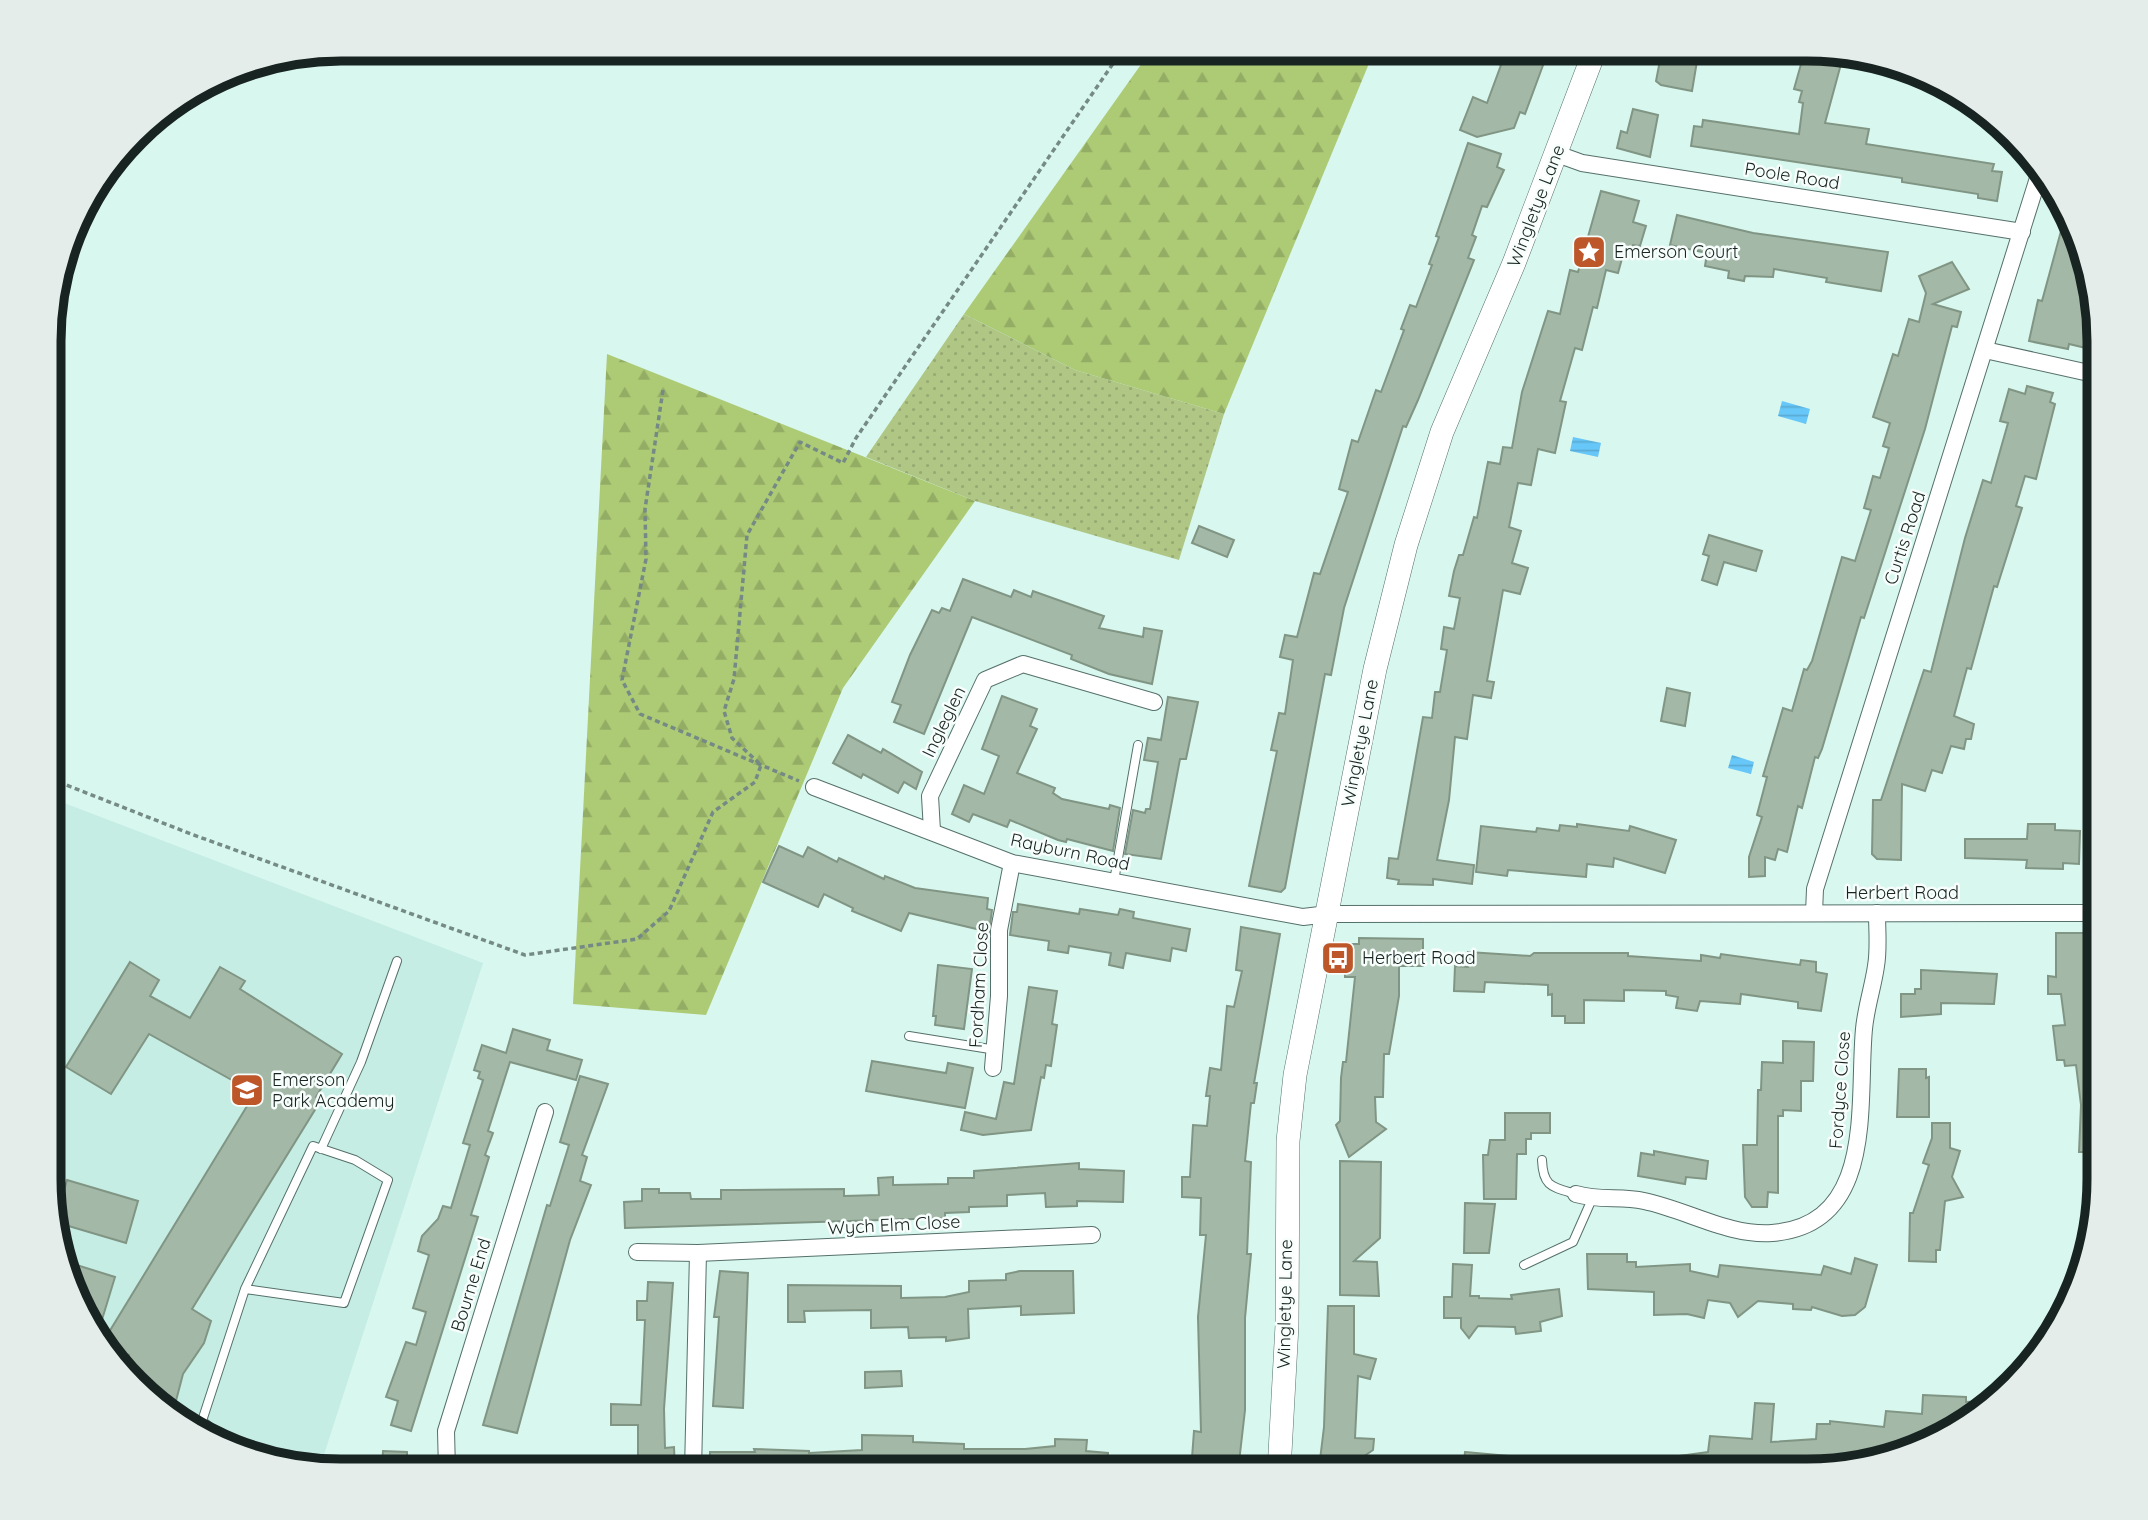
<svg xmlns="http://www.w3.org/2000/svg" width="2148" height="1520" viewBox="0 0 2148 1520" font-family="Quicksand,sans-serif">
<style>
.built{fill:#c5ede4}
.grass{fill:url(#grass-dots)}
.forest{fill:url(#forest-firs)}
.water{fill:url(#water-rules)}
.building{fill:#a3b8a7;stroke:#809584;stroke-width:2}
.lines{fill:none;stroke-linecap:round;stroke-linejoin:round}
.lane-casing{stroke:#55706a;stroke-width:10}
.street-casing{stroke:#55706a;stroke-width:18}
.secondary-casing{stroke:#55706a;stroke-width:24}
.path{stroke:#758a84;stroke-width:3.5;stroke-dasharray:5 3.5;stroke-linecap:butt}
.lane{stroke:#fff;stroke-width:8}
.street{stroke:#fff;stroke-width:16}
.secondary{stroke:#fff;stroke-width:23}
.labels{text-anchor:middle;stroke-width:5;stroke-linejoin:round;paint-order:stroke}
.street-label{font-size:18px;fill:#182421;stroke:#f7fefc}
.poi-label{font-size:18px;fill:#182421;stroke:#f7fefc;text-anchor:start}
.rim{fill:none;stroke:#182421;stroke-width:9}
</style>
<defs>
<pattern id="grass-dots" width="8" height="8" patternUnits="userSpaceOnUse" patternTransform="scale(1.75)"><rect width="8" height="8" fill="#b0c685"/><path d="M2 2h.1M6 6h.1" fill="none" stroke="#97aa73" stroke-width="1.8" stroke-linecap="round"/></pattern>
<pattern id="forest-firs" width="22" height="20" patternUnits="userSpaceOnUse" patternTransform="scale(1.75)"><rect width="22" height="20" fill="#adca75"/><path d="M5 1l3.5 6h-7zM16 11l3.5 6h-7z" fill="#94ad65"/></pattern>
<pattern id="water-rules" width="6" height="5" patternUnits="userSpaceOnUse" patternTransform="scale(1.75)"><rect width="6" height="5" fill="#67c7f8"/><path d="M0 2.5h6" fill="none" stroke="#59abd4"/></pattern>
</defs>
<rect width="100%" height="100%" fill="#d8f7ef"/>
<polygon class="built" points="51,798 483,963 319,1470 229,1449 163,1410 88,1325 51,1217"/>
<polygon class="grass" points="964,314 1075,370 1224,414 1179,560 975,501 866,457"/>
<g class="forest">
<polygon points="1152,49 1375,49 1224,414 1075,370 964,314"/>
<polygon points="607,354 975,501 843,688 706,1015 573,1004"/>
</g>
<g class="water">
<polygon points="1782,401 1810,409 1806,424 1778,416"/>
<polygon points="1573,437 1601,443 1598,457 1570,451"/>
<polygon points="1732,755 1754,762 1751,774 1728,768"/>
</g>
<g class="building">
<polygon points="1549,49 1525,114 1520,112 1514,128 1477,137 1460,130 1473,97 1487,103 1501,65 1465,49"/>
<polygon points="1662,50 1685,50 1684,53 1698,55 1692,91 1661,85 1656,81"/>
<polygon points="1805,50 1844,53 1825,123 1869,129 1866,144 1994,164 1992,171 2002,172 1997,201 1978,198 1978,194 1902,182 1902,178 1691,146 1694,126 1702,127 1703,120 1799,134 1803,103 1799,102 1802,91 1794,89"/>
<polygon points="1633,109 1658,115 1650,157 1617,148 1621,131 1627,133"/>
<polygon points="1468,143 1501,154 1497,167 1504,170 1487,207 1482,206 1472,235 1476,237 1468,258 1474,260 1418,400 1406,427 1403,426 1344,608 1331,675 1325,674 1285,888 1281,892 1249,886 1277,751 1271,750 1279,713 1285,714 1293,660 1280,657 1285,635 1297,637 1314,573 1320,574 1348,492 1339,489 1352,440 1358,442 1376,390 1381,392 1404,330 1401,329 1410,305 1416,307 1432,265 1429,264 1439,237 1436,236"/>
<polygon points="1601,191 1639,201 1633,222 1646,226 1640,246 1633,245 1629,256 1623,255 1618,273 1606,270 1597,308 1593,307 1582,350 1575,348 1560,401 1566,402 1555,453 1538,449 1531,485 1518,483 1509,527 1521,531 1512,563 1528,568 1520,594 1503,590 1487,681 1494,682 1491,698 1473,695 1467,739 1455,737 1449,800 1437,860 1474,865 1472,884 1433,879 1433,885 1398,884 1399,880 1387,878 1389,858 1398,859 1423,717 1432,718 1435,692 1440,692 1447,650 1441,649 1444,627 1454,629 1460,598 1449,596 1454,571 1459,555 1463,555 1474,517 1477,518 1488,462 1500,464 1503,447 1512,448 1522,392 1548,311 1560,314 1570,270 1578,272"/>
<polygon points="2067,209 2091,293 2083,323 2096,326 2090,349 2069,344 2068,349 2029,341 2038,300 2042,301"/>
<polygon points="1677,215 1753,233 1888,252 1881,291 1826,282 1827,278 1774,269 1773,277 1745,276 1744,281 1728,278 1729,271 1705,266 1707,253 1670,245"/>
<polygon points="1952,262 1969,289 1933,304 1961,312 1957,327 1952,326 1925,429 1864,618 1861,617 1822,749 1818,758 1815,757 1802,808 1798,806 1787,852 1778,849 1775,860 1765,857 1765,876 1749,877 1749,857 1762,817 1757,815 1767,777 1763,776 1783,708 1792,711 1804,669 1807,670 1812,661 1842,557 1855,561 1871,510 1864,508 1873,476 1880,478 1889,448 1883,446 1890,423 1873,417 1893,354 1898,356 1909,319 1919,322 1926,293 1919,276"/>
<polygon points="2027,386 2053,393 2050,402 2055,404 2036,479 2025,476 2016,506 2022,508 1997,587 1994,586 1971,669 1967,668 1954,716 1974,724 1971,739 1966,739 1964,749 1951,746 1942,773 1932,770 1925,791 1902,784 1901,860 1877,859 1872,854 1873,800 1881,800 1924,670 1931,672 1965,538 1983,480 1991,483 2008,423 2000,421 2009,389 2025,394"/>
<polygon points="1199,526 1234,540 1227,557 1192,543"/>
<polygon points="1709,535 1762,551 1756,571 1724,562 1717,585 1702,580 1709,556 1703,554"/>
<polygon points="963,579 1011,597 1014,590 1031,597 1033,591 1089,611 1104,616 1099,628 1143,637 1144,628 1162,631 1152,684 1109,674 1071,659 1072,655 972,617 924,734 894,722 901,705 892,702 910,655 932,610 939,613 942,608 950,611"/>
<polygon points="1667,688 1690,693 1685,726 1661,721"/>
<polygon points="1002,696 1037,709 1030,726 1037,729 1017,773 1055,788 1053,793 1062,799 1109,809 1110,805 1120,808 1113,851 1067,839 1066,842 1058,840 1010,820 1007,827 973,814 969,822 952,814 964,785 984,794 999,756 982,749"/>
<polygon points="1168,697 1198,702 1186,759 1180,759 1161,859 1125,854 1133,810 1145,813 1146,809 1150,809 1158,762 1144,760 1148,738 1161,740"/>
<polygon points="848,735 881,753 883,749 922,772 916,789 904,782 898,793 863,774 861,778 833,763"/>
<polygon points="1577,824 1629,831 1630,826 1676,840 1665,873 1614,858 1613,867 1587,864 1586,877 1508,870 1507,876 1476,872 1481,826 1536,832 1537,828 1559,831 1560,825 1577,827"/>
<polygon points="2028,824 2055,824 2055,830 2080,831 2079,864 2063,863 2063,869 2026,868 2027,860 1965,858 1965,839 2027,839"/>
<polygon points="779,846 803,857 808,847 837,862 839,858 884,879 885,876 915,888 988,898 987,909 992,910 989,932 909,913 901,931 852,911 853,908 824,894 818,907 763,882"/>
<polygon points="1018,904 1079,914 1080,909 1118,915 1120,909 1134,912 1133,918 1190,929 1186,951 1172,948 1170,961 1126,953 1123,968 1109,965 1111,953 1069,946 1068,953 1048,950 1049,941 1010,935 1013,912 1017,912"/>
<polygon points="1241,927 1280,934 1254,1083 1257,1083 1254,1103 1251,1103 1245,1161 1251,1162 1247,1254 1251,1254 1245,1318 1245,1410 1238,1471 1197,1471 1197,1458 1192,1458 1194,1431 1201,1432 1198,1317 1206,1235 1200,1235 1201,1198 1182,1197 1182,1177 1190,1177 1193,1125 1207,1126 1210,1096 1206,1096 1210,1068 1221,1070 1227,1006 1234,1007 1242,971 1236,970"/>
<polygon points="2056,933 2086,933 2086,963 2097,963 2098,1152 2079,1152 2081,1105 2076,1065 2065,1066 2064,1060 2057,1060 2053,1026 2065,1025 2061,994 2048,994 2048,976 2056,977"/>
<polygon points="1359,938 1423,939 1423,966 1399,966 1399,996 1389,1054 1384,1054 1383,1097 1375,1097 1376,1122 1386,1129 1349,1157 1336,1125 1340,1121 1341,1078 1343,1062 1346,1062 1355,977 1345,977 1345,962 1348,944 1359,944"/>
<polygon points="1468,952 1530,956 1534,953 1628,953 1628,956 1701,961 1701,955 1720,958 1721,954 1800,965 1801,960 1816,962 1816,972 1827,974 1821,1011 1798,1008 1798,1002 1741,994 1740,1004 1700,1001 1697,1011 1676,1008 1678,997 1666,995 1666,991 1624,990 1624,1001 1584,1000 1584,1023 1565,1023 1565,1016 1552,1016 1552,994 1548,995 1548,985 1485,982 1484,992 1454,991 1455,966 1468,967"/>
<polygon points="130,962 159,980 150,996 190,1018 220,967 245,981 240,989 342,1054 316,1097 321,1100 192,1309 211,1321 204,1343 183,1374 172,1416 163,1410 126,1368 129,1355 109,1349 103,1342 255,1093 149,1034 111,1094 66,1067"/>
<polygon points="938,965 972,969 964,1029 935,1025 936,1016 933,1016"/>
<polygon points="1921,970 1997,974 1994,1004 1941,1003 1941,1014 1901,1017 1901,994 1915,994 1915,989 1921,989"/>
<polygon points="1029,987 1057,991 1052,1024 1057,1025 1051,1066 1046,1065 1044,1078 1041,1077 1031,1130 983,1135 961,1130 965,1112 996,1119 1004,1082 1014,1084"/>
<polygon points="513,1029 550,1040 547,1050 582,1060 576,1080 510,1062 488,1131 493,1133 485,1155 489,1157 471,1215 478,1217 411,1431 391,1425 398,1401 386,1397 406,1342 416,1345 426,1312 413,1308 429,1255 418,1251 422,1236 438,1219 443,1206 451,1208 470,1145 463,1143 483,1080 478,1078 480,1072 474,1070 482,1045 506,1053"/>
<polygon points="1783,1041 1814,1042 1813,1081 1801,1081 1801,1111 1783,1110 1783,1116 1778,1116 1778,1193 1768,1192 1767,1207 1752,1207 1745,1197 1743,1145 1757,1145 1758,1090 1761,1090 1762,1062 1783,1063"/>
<polygon points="872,1061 946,1073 948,1063 973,1068 965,1108 866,1091"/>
<polygon points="1899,1069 1926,1069 1926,1078 1929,1077 1929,1117 1897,1117"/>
<polygon points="580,1076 608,1084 582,1155 587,1157 580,1181 591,1185 570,1240 517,1433 483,1425 547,1205 550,1206 569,1145 560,1142"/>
<polygon points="1505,1113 1550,1113 1550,1133 1531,1133 1531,1139 1526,1139 1526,1154 1517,1154 1516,1199 1484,1199 1483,1155 1488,1155 1490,1140 1505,1140"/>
<polygon points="1932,1123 1950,1123 1950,1148 1960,1151 1952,1177 1963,1197 1945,1201 1940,1250 1936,1250 1936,1262 1909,1261 1910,1213 1913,1213 1929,1165 1923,1163 1932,1138"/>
<polygon points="1654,1151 1708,1161 1706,1179 1686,1177 1685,1184 1638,1176 1641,1153 1654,1155"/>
<polygon points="1340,1161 1381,1162 1380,1238 1354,1261 1377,1262 1379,1296 1340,1295"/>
<polygon points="1079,1163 1079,1169 1124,1171 1123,1202 1077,1201 1077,1206 1046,1207 1045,1193 1007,1195 1007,1206 969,1207 969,1212 945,1213 945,1218 625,1228 624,1202 642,1201 642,1189 659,1189 659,1193 690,1193 691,1199 721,1199 721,1190 739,1190 844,1189 844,1196 879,1195 878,1178 893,1177 893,1185 948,1184 948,1178 974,1178 974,1171"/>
<polygon points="67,1180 138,1201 126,1243 55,1222"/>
<polygon points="1465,1203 1495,1204 1489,1253 1464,1253"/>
<polygon points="1587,1254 1627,1254 1627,1262 1636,1262 1636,1267 1690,1264 1690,1271 1718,1277 1720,1265 1821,1275 1824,1266 1851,1274 1855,1258 1877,1265 1865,1307 1855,1315 1842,1316 1812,1307 1811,1310 1793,1309 1793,1304 1758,1301 1738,1317 1730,1303 1708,1300 1704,1318 1687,1314 1654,1315 1654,1292 1588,1289"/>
<polygon points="67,1262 115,1277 97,1336 88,1325"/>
<polygon points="1453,1264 1472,1265 1470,1296 1479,1296 1479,1298 1512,1299 1511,1295 1559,1289 1562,1316 1540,1322 1541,1331 1516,1334 1515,1327 1478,1326 1469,1338 1461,1328 1461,1318 1444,1318 1444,1297 1452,1297"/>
<polygon points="720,1271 748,1273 743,1408 713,1406 719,1317 714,1317"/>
<polygon points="1020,1271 1073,1271 1074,1313 1021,1315 1021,1306 968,1309 969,1338 946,1341 946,1337 909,1338 908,1327 871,1328 871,1310 804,1311 805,1322 788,1322 788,1285 901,1286 901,1298 945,1297 969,1292 969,1281 1006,1280 1006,1274"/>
<polygon points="648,1282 673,1283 664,1409 665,1448 674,1447 675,1471 608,1471 608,1456 638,1456 638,1425 611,1425 611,1404 641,1405 645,1320 637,1320 637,1301 647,1301"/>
<polygon points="1328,1306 1354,1306 1354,1354 1376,1359 1370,1379 1358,1376 1355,1438 1374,1439 1373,1450 1360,1459 1359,1471 1319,1468 1324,1427"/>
<polygon points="901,1371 902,1386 865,1388 865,1372"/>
<polygon points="1923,1395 1966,1397 1966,1402 1985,1401 1937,1441 1836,1464 1804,1462 1805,1471 1642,1471 1642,1461 1708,1452 1710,1436 1752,1439 1755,1403 1774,1404 1771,1442 1816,1439 1817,1424 1830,1424 1830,1421 1884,1427 1886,1411 1922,1414"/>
<polygon points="862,1435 913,1436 913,1442 964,1444 964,1449 1025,1449 1055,1446 1055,1439 1087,1440 1086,1451 1108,1453 1107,1471 710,1471 710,1452 755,1452 754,1449 809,1451 809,1453 862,1450"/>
<polygon points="383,1451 407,1452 407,1470 382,1470"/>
<polygon points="1465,1452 1533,1458 1532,1471 1463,1471"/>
</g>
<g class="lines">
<g class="lane-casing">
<g id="lane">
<polyline points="1878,64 1879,60"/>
<polyline points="1114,881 1138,745"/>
<polyline points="909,1036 996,1050"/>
<polyline points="321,1149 361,1062 397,961"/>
<path d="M1542,1160C1543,1187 1552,1187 1576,1194"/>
<polyline points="1524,1265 1573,1242 1592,1199"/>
<polyline points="193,1428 202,1421"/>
<polyline points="241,1452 202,1421 245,1289 313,1146 355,1160 388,1180 344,1303 245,1289"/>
</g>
</g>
<g class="street-casing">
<g id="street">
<polyline points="1557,154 1582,163 2022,232"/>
<polyline points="1985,350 2098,375"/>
<polyline points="814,787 1012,863 1303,917 1328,914 2098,913"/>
<polyline points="932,831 930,796 985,680 1023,664 1154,702"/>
<polyline points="1814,913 1815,889 2039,175"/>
<polyline points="993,1068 999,996 999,930 1012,863"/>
<path d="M1576,1194C1599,1201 1621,1196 1644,1201C1687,1210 1729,1236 1772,1233C1877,1225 1857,1102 1864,1029C1866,1007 1873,987 1876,966C1879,949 1877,930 1877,913"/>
<polyline points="637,1252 698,1253 1092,1235"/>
<polyline points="447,1470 446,1431 545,1112"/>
<polyline points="693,1471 698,1253"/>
</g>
</g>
<g class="secondary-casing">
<polyline id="secondary" points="1279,1471 1287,1325 1288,1141 1295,1075 1375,669 1406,545 1442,432 1514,263 1595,50"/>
</g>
<g class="path">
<polyline points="663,390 645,509 646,559 622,680 640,714 799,781"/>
<polyline points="51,779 191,834 525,955 637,939 669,911 713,812 755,782 761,765 732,738 724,711 734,679 747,535 800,442 843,463 856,438 1123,49"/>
</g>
<use href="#lane" class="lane"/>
<use href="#street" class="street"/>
<use href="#secondary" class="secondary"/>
</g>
<defs>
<g id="sight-square" transform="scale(1.75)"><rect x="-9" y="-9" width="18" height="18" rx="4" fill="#bd572a" stroke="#f7fefc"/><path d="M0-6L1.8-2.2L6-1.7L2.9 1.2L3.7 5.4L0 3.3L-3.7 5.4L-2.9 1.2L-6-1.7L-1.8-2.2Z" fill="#fff"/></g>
<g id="bus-square" transform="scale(1.75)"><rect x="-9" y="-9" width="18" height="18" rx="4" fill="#bd572a" stroke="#f7fefc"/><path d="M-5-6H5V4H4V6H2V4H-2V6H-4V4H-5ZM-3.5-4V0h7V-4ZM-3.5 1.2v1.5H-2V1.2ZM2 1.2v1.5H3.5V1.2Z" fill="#fff"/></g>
<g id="school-square" transform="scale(1.75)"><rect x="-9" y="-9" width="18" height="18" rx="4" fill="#bd572a" stroke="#f7fefc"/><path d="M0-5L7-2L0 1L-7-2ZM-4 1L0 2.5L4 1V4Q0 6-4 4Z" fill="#fff"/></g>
</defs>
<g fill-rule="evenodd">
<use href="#sight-square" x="1589" y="252"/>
<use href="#bus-square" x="1338" y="958"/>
<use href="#school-square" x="247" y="1090"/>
</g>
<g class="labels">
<g class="street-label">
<text transform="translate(1792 176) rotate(9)" y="6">Poole Road</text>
<text transform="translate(1536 206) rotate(-69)" y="6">Wingletye Lane</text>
<text transform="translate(1905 538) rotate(-72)" y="6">Curtis Road</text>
<text transform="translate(944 722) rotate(-64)" y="6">Ingleglen</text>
<text transform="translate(1360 743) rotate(-79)" y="6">Wingletye Lane</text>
<text transform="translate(1070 852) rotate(12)" y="6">Rayburn Road</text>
<text x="1902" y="899">Herbert Road</text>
<text transform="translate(979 985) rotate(-87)" y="6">Fordham Close</text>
<text transform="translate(1840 1090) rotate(-86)" y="6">Fordyce Close</text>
<text transform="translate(894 1225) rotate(-3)" y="6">Wych Elm Close</text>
<text transform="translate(471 1285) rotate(-73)" y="6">Bourne End</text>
<text transform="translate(1285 1304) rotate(-89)" y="6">Wingletye Lane</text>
</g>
<g class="poi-label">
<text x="1614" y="258">Emerson Court</text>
<text x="1362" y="964">Herbert Road</text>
<text x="272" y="1086">Emerson<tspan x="272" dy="21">Park Academy</tspan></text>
</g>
</g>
<path d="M0 0H2148V1520H0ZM341 61H1807A280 280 0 0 1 2087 341V1179A280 280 0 0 1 1807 1459H341A280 280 0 0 1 61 1179V341A280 280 0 0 1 341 61Z" fill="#e5edea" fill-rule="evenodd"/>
<path class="rim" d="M341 61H1807A280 280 0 0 1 2087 341V1179A280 280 0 0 1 1807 1459H341A280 280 0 0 1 61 1179V341A280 280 0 0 1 341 61Z"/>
</svg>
